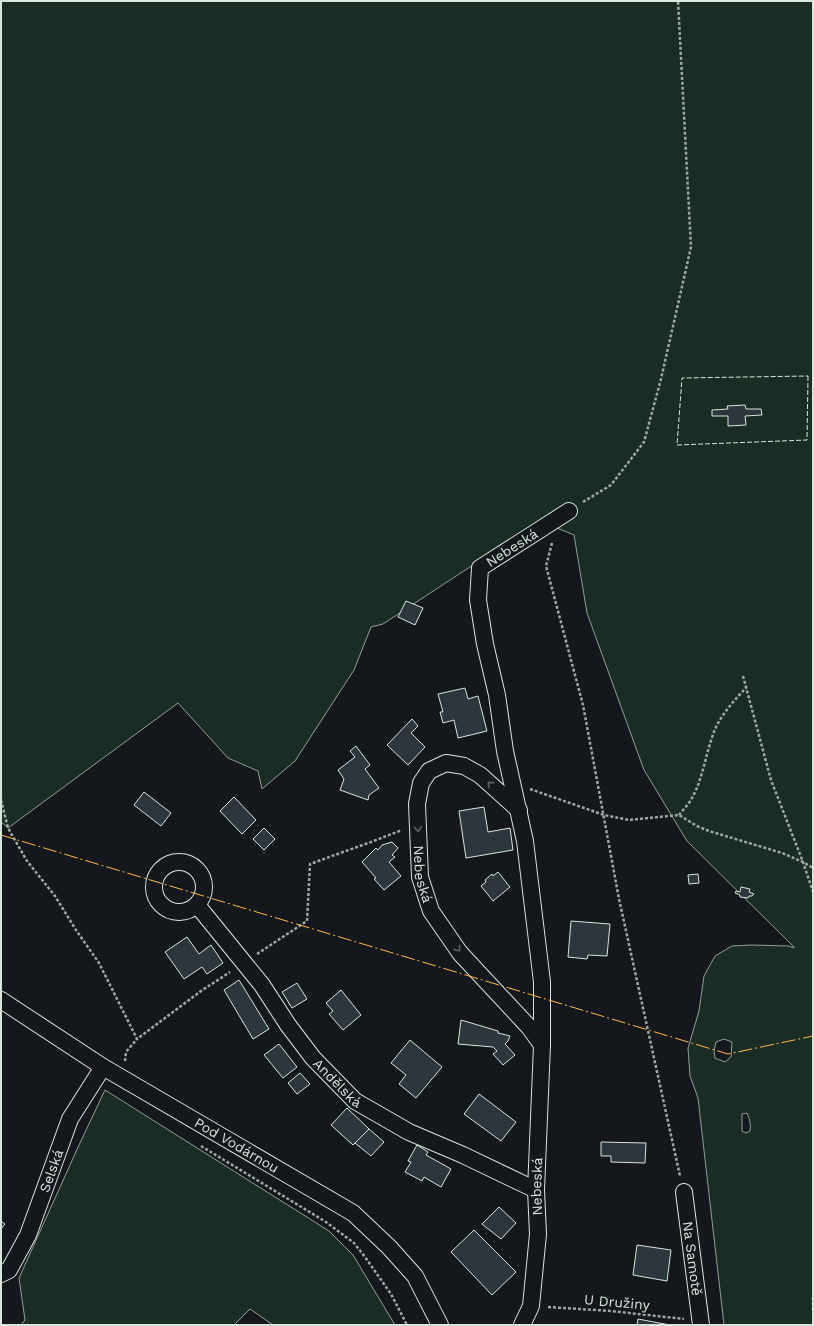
<svg xmlns="http://www.w3.org/2000/svg" width="814" height="1326" viewBox="0 0 814 1326" font-family="'Work Sans',sans-serif">
<style>
.green{fill:#1a2d24;stroke:#939e99;fill-rule:evenodd}
.building{fill:#2c363c;stroke:#d8e6dc}
.lines{fill:none;stroke-linecap:round;stroke-linejoin:round}
.street-casing{stroke:#d8e6dc;stroke-width:18}
.path{stroke:#9da8a2;stroke-width:2.5;stroke-dasharray:3 2;stroke-linecap:butt}
.street{stroke:#14181c;stroke-width:16}
.fence{stroke:#d8e6dc;stroke-width:1;stroke-dasharray:5 2;stroke-linecap:butt}
.power{stroke:#ffb74d;stroke-width:1;stroke-dasharray:14 3 2 3;stroke-linecap:butt}
.oneway{stroke:#59605f}
.labels{text-anchor:middle;stroke-width:3;stroke-linejoin:round;paint-order:stroke}
.street-label{font-size:14px;fill:#d8e6dc;stroke:#14181c}
</style>
<rect width="100%" height="100%" fill="#14181c"/>
<g class="green">
<path d="M1,1H813V1325H724L698,1098L690,1076L688,1048L699,1011L704,976L715,956L732,946L751,945L789,946L794,948V947L687,841L644,770L587,613L574,535L540,521L383,624L371,627L354,670L295,761L262,789L258,771L228,758L178,703L8,828L1,822ZM724,1039L732,1042L731,1057L725,1062L715,1058L714,1051L716,1042ZM747,1113C750,1120 751,1124 750,1131L746,1133L742,1131V1114Z"/>
<polygon points="105,1090 329,1231 353,1255 395,1325 273,1325 250,1309 234,1325 21,1325 25,1320 19,1278 79,1145"/>
</g>
<g class="building">
<polygon points="745,405 746,409 761,409 762,415 745,416 746,425 728,426 728,416 712,416 712,410 728,409 727,406"/>
<polygon points="406,601 423,608 415,625 398,617"/>
<polygon points="465,688 468,699 478,696 487,731 458,738 454,720 443,723 440,712 443,712 438,694"/>
<polygon points="412,719 418,726 411,733 425,747 408,765 387,745"/>
<polygon points="356,746 370,765 365,769 379,788 369,795 368,800 340,790 344,779 338,770 355,757 350,751"/>
<polygon points="144,792 171,813 161,826 134,805"/>
<polygon points="234,797 256,820 242,834 220,811"/>
<polygon points="484,807 488,832 510,828 513,850 466,858 459,811"/>
<polygon points="264,828 275,839 264,850 253,839"/>
<polygon points="392,842 398,848 392,855 395,857 389,862 401,876 384,890 374,879 376,878 362,862 376,848 378,850 382,845"/>
<polygon points="498,872 510,887 493,901 481,886 486,882 485,880 492,874 493,876"/>
<polygon points="698,874 699,883 689,884 688,875"/>
<polygon points="741,887 750,889 749,892 754,894 752,896 749,896 748,898 740,897 740,895 735,893 736,891 740,892"/>
<polygon points="571,921 610,924 607,956 588,955 587,959 568,957"/>
<polygon points="187,937 199,954 211,945 223,963 207,974 202,967 184,979 165,952"/>
<polygon points="239,980 269,1029 253,1039 224,990"/>
<polygon points="297,983 307,999 292,1008 282,992"/>
<polygon points="341,990 361,1015 343,1030 329,1014 333,1011 326,1003"/>
<polygon points="461,1020 498,1031 498,1033 510,1036 508,1041 505,1044 515,1055 503,1065 493,1054 497,1051 493,1047 458,1044"/>
<polygon points="410,1040 442,1067 416,1098 399,1084 406,1075 391,1063"/>
<polygon points="279,1044 297,1067 283,1078 264,1055"/>
<polygon points="300,1073 310,1084 297,1094 288,1083"/>
<polygon points="479,1094 516,1122 501,1141 464,1114"/>
<polygon points="347,1108 369,1129 353,1145 331,1125"/>
<polygon points="369,1129 384,1142 371,1156 355,1143"/>
<polygon points="601,1142 646,1143 645,1163 611,1162 611,1156 601,1156"/>
<polygon points="417,1145 428,1152 426,1155 451,1169 441,1187 424,1177 422,1181 405,1172 411,1162 408,1161"/>
<polygon points="499,1207 516,1223 501,1239 482,1224"/>
<polygon points="1,1221 5,1224 1,1229"/>
<polygon points="474,1230 516,1272 492,1295 451,1252"/>
<polygon points="637,1245 671,1250 667,1281 633,1275"/>
<polygon points="638,1319 670,1325 637,1325"/>
</g>
<g class="lines">
<g class="street-casing">
<g id="street">
<path id="s1" d="M519,810L480,775L464,766L446,763L429,771L421,783L417,804L420,877L431,911L460,953L529,1027L542,1045"/>
<circle cx="179" cy="887" r="25"/>
<path id="s2" d="M197,905L262,985L288,1025L313,1058L355,1101L409,1132L463,1155L536,1190"/>
<path id="s3" d="M1,1000L103,1067L353,1213L389,1247L415,1276L440,1325"/>
<path id="s4" d="M684,1192L701,1325"/>
<path id="s5" d="M1,1274L9,1270L28,1235L70,1119L103,1067"/>
<path id="s6" d="M522,1325L531,1306L538,1234L536,1190L542,1045V982L525,841L505,751L497,695L485,644L478,600L480,568L569,511"/>
</g>
</g>
<g class="path">
<polyline points="583,502 611,485 644,442 661,379 691,247 678,1"/>
<polyline points="552,543 546,566 583,705 619,899 680,1176"/>
<polyline points="743,676 771,780 803,862 813,892"/>
<polyline points="530,789 604,815 629,820 679,815 697,826 709,831 782,853 803,862 813,868"/>
<polyline points="1,800 8,828 27,861 55,896 76,930 99,963 137,1039 201,991 230,972"/>
<path d="M679,815C682,811 686,807 689,803C704,780 705,752 716,727C723,713 735,699 746,688"/>
<polyline points="257,954 307,921 310,864 371,842 402,830"/>
<polyline points="125,1061 126,1052 137,1039"/>
<polyline points="201,1146 326,1222 354,1243 365,1257 391,1294 407,1325"/>
<polyline points="813,1297 813,1312"/>
<polyline points="548,1307 611,1311 684,1319"/>
</g>
<use href="#street" class="street"/>
<polygon class="fence" points="808,376 807,440 677,445 682,378"/>
<polyline class="power" points="1,835 728,1054 813,1036"/>
</g>
<defs><path id="oneway-chevron" d="M-2-3.5L2.5 0L-2 3.5" fill="none" stroke-width="1.6" stroke-linecap="round" stroke-linejoin="round"/></defs>
<g class="oneway">
<use href="#oneway-chevron" transform="translate(490 784) rotate(-139)"/>
<use href="#oneway-chevron" transform="translate(418 829) rotate(86)"/>
<use href="#oneway-chevron" transform="translate(458 949) rotate(54)"/>
</g>
<g class="labels">
<g class="street-label">
<text dy="5" stroke="none"><textPath href="#s6" startOffset="803">Nebeská</textPath></text>
<text dy="5" stroke="none"><textPath href="#s1" startOffset="214">Nebeská</textPath></text>
<text dy="5" stroke="none"><textPath href="#s2" startOffset="227">Andělská</textPath></text>
<text dy="5" stroke="none"><textPath href="#s3" startOffset="277">Pod Vodárnou</textPath></text>
<text dy="5" stroke="none"><textPath href="#s5" startOffset="117">Selská</textPath></text>
<text dy="5" stroke="none"><textPath href="#s6" startOffset="141">Nebeská</textPath></text>
<text dy="5" stroke="none"><textPath href="#s4" startOffset="67">Na Samotě</textPath></text>
<text transform="translate(617 1302) rotate(5)" y="5">U Družiny</text>
</g>
</g>
<rect width="814" height="1326" fill="none" stroke="#d8e6dc" stroke-width="4"/>
</svg>
